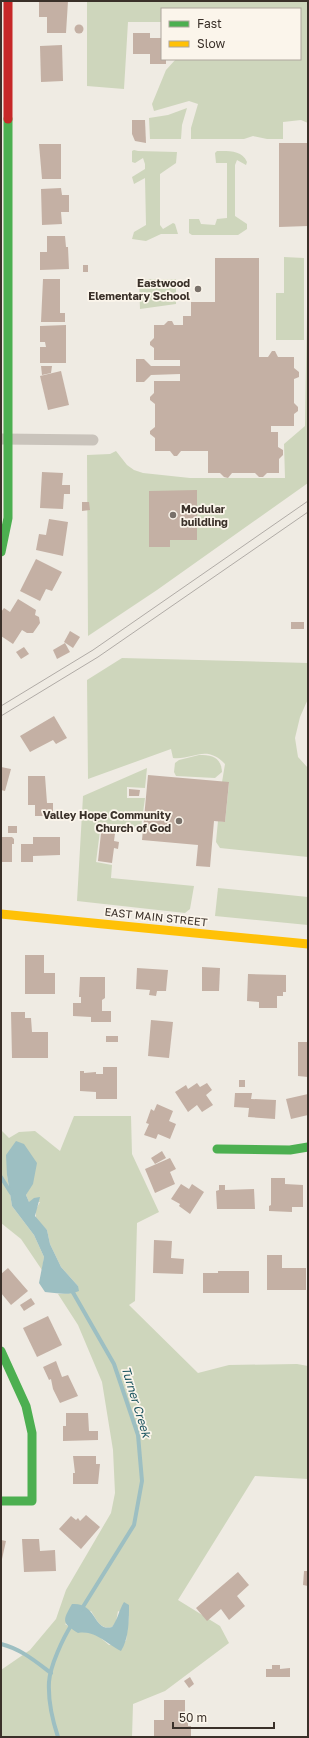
<svg xmlns="http://www.w3.org/2000/svg" width="309" height="1738" viewBox="0 0 309 1738" font-family="'Golos Text',sans-serif">
<style>
.green{fill:#ced6bc;fill-rule:evenodd}
.water{fill:#9dbfc2}
.lines{fill:none;stroke-linecap:round;stroke-linejoin:round}
.stream{stroke:#9dbfc2;stroke-width:4}
.building{fill:#c4b0a4}
.street{stroke:#c9c3bb;stroke-width:11}
.fast{stroke:#4caf50;stroke-width:9}
.slow{stroke:#ffc107;stroke-width:9}
.jam{stroke:#c62828;stroke-width:9}
.tram{stroke:#b0aba6;stroke-width:1}
.poi-dot{fill:#79716a;stroke:#fbf5eb;stroke-width:1.5}
.labels{text-anchor:middle;stroke-width:3.5;stroke-linejoin:round;paint-order:stroke}
.poi-label{font-size:11px;font-weight:bold;fill:#3a3029;stroke:#fbf5eb;text-anchor:end}
.street-label{font-size:11px;fill:#3a3029;stroke:#fbf5eb}
.water-label{font-size:12px;font-style:italic;fill:#1b545f;stroke:#fbf5eb}
</style>
<rect width="100%" height="100%" fill="#efebe3"/>
<g class="green">
<polygon points="87,1 308,1 308,123 301,120 283,122 283,139 267,139 253,136 244,139 191,139 191,128 198,104 189,101 154,111 152,104 166,70 176,59 300,59 300,9 162,9 162,22 128,22 124,89 87,86"/>
<polygon points="187,108 182,125 181,139 150,139 149,118 168,115"/>
<polygon points="134,150 138,151 177,152 176,163 160,174 160,225 163,229 173,223 175,224 178,234 161,234 146,241 132,239 134,232 146,225 145,178 134,184 132,177 145,169 145,164 143,158 135,163 132,162 132,151"/>
<path d="M217,151C229,151 242,150 247,162L246,165L237,160L235,165V216L247,224V229L238,235H192L189,233V219H199L201,224L215,225L217,219L227,218V163H216L215,153Z"/>
<polygon points="308,246 308,483 157,590 88,636 87,455 110,454 116,451 127,465 134,470 143,473 190,478 285,478 284,444 305,426"/>
<polygon points="284,257 304,258 304,340 276,340 276,293 284,293"/>
<polygon points="139,279 176,279 176,304 140,309"/>
<path d="M122,658L308,663V699L300,717L295,738L298,757L308,768V857L220,848L216,842L218,821L225,822L229,783L222,782L225,764C206,744 194,760 173,758L171,749L88,779L87,680Z"/>
<path d="M199,755C212,755 221,757 222,772L215,778L176,776L174,772L175,763L179,760Z"/>
<polygon points="147,768 145,788 127,787 127,798 145,798 141,828 101,823 96,862 112,865 111,878 194,886 190,909 185,913 77,901 83,796"/>
<polygon points="218,888 308,897 308,925 215,916"/>
<path d="M74,1116H131L132,1154L159,1212L137,1223L135,1301L129,1305L198,1373L229,1365L297,1364L308,1366V1479L255,1476L178,1600L220,1626L229,1643L165,1691L133,1704L132,1737H1V1670L30,1650L56,1619L66,1590L111,1513L115,1493L113,1450L102,1382L78,1325L58,1294L74,1293L78,1286L61,1267L50,1244L47,1230L36,1219V1209L40,1202H29L26,1195L30,1187L7,1175L12,1206L34,1235L44,1257L42,1270L21,1239L1,1223V1130L9,1138L19,1132L35,1131L60,1151ZM91,1611C97,1620 100,1630 112,1627L116,1622L118,1611L129,1616L126,1641L109,1645L96,1634L84,1632H78L65,1624Z"/>
</g>
<g class="water">
<path d="M16,1141L24,1144L37,1163L33,1184L26,1195L29,1202L34,1198L40,1197L35,1216L47,1230L50,1244L61,1267L78,1286L79,1291C69,1296 55,1293 45,1292L39,1283L44,1257L34,1235L12,1206L7,1175L6,1155Z"/>
<path d="M124,1602L129,1605C129,1620 129,1638 121,1651C106,1644 96,1630 78,1633C62,1623 62,1621 72,1604C97,1602 93,1632 112,1627C118,1619 119,1610 124,1602Z"/>
</g>
<g class="lines">
<g class="stream">
<polyline points="1,1177 11,1193"/>
<polyline points="71,1289 114,1364 138,1435 142,1481 134,1525 81,1610"/>
<path d="M1,1644C21,1649 35,1661 51,1673"/>
<path d="M58,1737C52,1719 48,1700 49,1682C50,1666 63,1638 72,1624"/>
</g>
</g>
<g class="building">
<polygon points="39,1 68,1 66,33 47,33 47,17 39,17"/>
<circle cx="79" cy="29" r="4.5"/>
<polygon points="133,33 150,33 150,38 162,38 162,59 166,59 166,64 150,64 150,54 133,54"/>
<polygon points="62,45 63,81 41,82 40,46"/>
<polygon points="132,120 145,120 146,143 135,141 132,134"/>
<polygon points="279,143 308,143 308,226 279,227"/>
<polygon points="39,144 61,144 61,179 42,179"/>
<polygon points="61,188 62,195 69,195 69,212 61,212 62,224 42,225 41,189"/>
<polygon points="47,236 65,236 66,247 68,247 69,269 40,270 40,252 47,252"/>
<polygon points="215,258 259,258 259,357 268,357 272,351 275,351 278,357 294,357 294,368 299,372 299,377 294,379 294,403 298,407 298,411 294,414 294,426 271,426 271,432 278,432 278,447 283,450 283,455 279,459 279,473 267,473 263,477 259,477 255,473 232,473 228,478 224,477 220,473 208,473 208,451 181,451 177,456 174,456 170,451 155,451 155,438 150,434 150,431 155,427 155,404 150,400 150,397 154,393 154,381 180,381 180,374 151,375 144,382 136,382 136,359 144,359 151,366 180,366 180,360 154,360 154,348 150,345 150,342 154,338 154,325 164,325 168,321 172,321 174,325 183,325 183,316 191,316 191,302 215,302"/>
<rect x="83" y="265" width="5" height="7"/>
<polygon points="43,279 60,279 60,313 65,313 65,322 41,322"/>
<polygon points="66,325 66,363 40,363 40,347 46,347 45,342 40,342 40,326"/>
<polygon points="41,366 52,366 51,373 42,375"/>
<polygon points="61,371 69,405 48,410 40,376"/>
<polygon points="42,472 63,473 62,485 70,485 70,494 64,494 63,509 40,508"/>
<polygon points="197,490 197,540 170,540 170,547 149,547 149,491"/>
<polygon points="82,502 89,502 90,510 82,511"/>
<polygon points="49,519 68,522 63,556 36,550 39,534 46,535"/>
<polygon points="36,559 62,572 52,591 46,589 40,601 20,591"/>
<polygon points="18,599 36,610 35,615 39,617 40,623 33,633 27,633 22,630 13,644 1,636 1,612 4,608 10,612"/>
<rect x="291" y="622" width="13" height="7"/>
<polygon points="70,631 80,637 73,648 64,642"/>
<polygon points="65,643 70,652 57,659 53,650"/>
<polygon points="24,647 29,654 21,659 16,652"/>
<polygon points="54,716 67,738 56,744 53,740 30,752 20,736"/>
<polygon points="1,767 11,769 5,791 1,790"/>
<polygon points="148,775 229,782 225,822 214,821 210,867 196,866 198,845 142,840"/>
<polygon points="28,776 45,776 47,803 53,803 53,816 35,816 35,805 28,805"/>
<polygon points="129,789 140,790 139,796 129,796"/>
<polygon points="102,824 116,826 114,841 119,842 118,849 114,848 112,863 98,861"/>
<rect x="8" y="826" width="9" height="7"/>
<polygon points="1,837 12,837 14,839 14,844 12,844 12,862 1,862"/>
<polygon points="33,837 60,837 60,855 33,856 33,862 21,862 21,844 33,844"/>
<polygon points="25,955 44,955 44,973 55,973 55,994 25,994"/>
<polygon points="202,967 220,968 219,991 202,991"/>
<polygon points="137,968 168,970 166,991 157,991 156,996 149,995 150,990 136,989"/>
<polygon points="248,974 286,975 286,992 283,992 283,996 277,996 277,1008 259,1008 259,1002 247,1001"/>
<polygon points="80,977 105,977 105,998 102,1000 102,1011 111,1011 111,1022 91,1022 91,1017 73,1016 73,1003 81,1003 81,997 79,997"/>
<polygon points="11,1012 25,1012 25,1018 31,1018 32,1032 48,1032 48,1058 12,1058"/>
<polygon points="151,1020 173,1022 169,1058 148,1056"/>
<rect x="106" y="1036" width="12" height="6"/>
<polygon points="298,1042 308,1042 308,1077 298,1076"/>
<polygon points="103,1067 117,1067 117,1099 96,1099 96,1092 80,1091 80,1071 84,1071 84,1073 96,1072 96,1074 103,1074"/>
<rect x="239" y="1080" width="6" height="7"/>
<polygon points="197,1083 200,1087 207,1083 212,1090 206,1095 213,1105 202,1112 197,1105 188,1112 175,1092 186,1085 188,1089"/>
<polygon points="235,1093 252,1093 251,1099 276,1100 275,1119 248,1117 249,1108 234,1107"/>
<polygon points="308,1094 308,1115 291,1119 286,1099"/>
<polygon points="157,1104 173,1111 169,1121 176,1124 170,1139 158,1134 156,1139 144,1135 149,1124 146,1123 151,1109 154,1111"/>
<polygon points="162,1151 166,1158 155,1164 151,1158"/>
<polygon points="170,1158 176,1169 170,1172 175,1184 155,1193 145,1169"/>
<polygon points="271,1178 285,1178 285,1184 303,1185 303,1207 292,1207 292,1212 269,1211 269,1206 271,1205"/>
<polygon points="181,1184 189,1189 192,1184 204,1192 190,1214 179,1206 180,1204 171,1199"/>
<polygon points="219,1185 225,1185 225,1190 254,1189 255,1209 217,1209 216,1191 219,1190"/>
<polygon points="154,1240 172,1241 171,1258 184,1259 183,1274 153,1273"/>
<polygon points="267,1255 282,1255 282,1268 306,1268 306,1290 267,1290"/>
<polygon points="8,1268 28,1291 11,1305 1,1293 1,1274"/>
<polygon points="218,1271 249,1271 249,1293 203,1293 203,1273 218,1273"/>
<polygon points="31,1298 35,1304 24,1311 20,1305"/>
<polygon points="48,1316 62,1345 37,1357 23,1328"/>
<polygon points="56,1361 62,1377 68,1375 78,1396 60,1403 53,1389 51,1379 49,1380 43,1367"/>
<polygon points="66,1413 88,1413 89,1431 98,1431 98,1440 63,1441 63,1426 66,1426"/>
<polygon points="73,1456 96,1456 96,1464 100,1464 98,1484 73,1484 73,1473 75,1473"/>
<polygon points="86,1515 100,1527 81,1549 59,1529 71,1516 76,1520 78,1518 80,1521"/>
<polygon points="22,1539 39,1539 40,1551 55,1550 56,1571 24,1572"/>
<polygon points="1,1540 6,1541 2,1559 1,1559"/>
<polygon points="304,1571 308,1571 308,1586 303,1585"/>
<polygon points="238,1572 249,1585 237,1596 245,1606 229,1620 221,1609 207,1621 196,1608"/>
<polygon points="272,1665 280,1665 280,1669 290,1668 290,1677 266,1677 266,1669 272,1669"/>
<polygon points="190,1677 194,1684 189,1688 184,1681"/>
<polygon points="164,1700 185,1700 185,1722 188,1722 188,1726 191,1726 191,1737 154,1737 154,1720 164,1720"/>
</g>
<g class="lines">
<polyline class="street" points="2,439 93,440"/>
<g class="fast">
<polyline points="1,552 8,518 8,119"/>
<polyline points="217,1149 290,1150 308,1147"/>
<polyline points="1,1351 26,1406 32,1433 32,1501 1,1501"/>
</g>
<polyline class="slow" points="1,914 308,944"/>
<polyline class="jam" points="8,1 8,119"/>
<g class="tram">
<polyline points="1,706 93,650 308,501"/>
<polyline points="1,716 98,657 308,512"/>
</g>
</g>
<g class="poi-dot">
<circle cx="198" cy="289" r="4"/>
<circle cx="173" cy="515" r="4"/>
<circle cx="179" cy="821" r="4"/>
</g>
<g class="labels">
<g class="poi-label">
<text x="190" y="287">Eastwood<tspan x="190" dy="13">Elementary School</tspan></text>
<text x="181" y="513" text-anchor="start">Modular<tspan x="181" dy="13">buildling</tspan></text>
<text x="171" y="819">Valley Hope Community<tspan x="171" dy="13">Church of God</tspan></text>
</g>
<g class="street-label">
<text transform="translate(156 917) rotate(6)" y="4">EAST MAIN STREET</text>
</g>
<g class="water-label">
<text transform="translate(136 1402) rotate(73)" y="4">Turner Creek</text>
</g>
</g>
<rect width="309" height="1738" fill="none" stroke="#3a3029" stroke-width="4"/>
<rect x="161" y="8" width="140" height="52" fill="#fbf5eb" stroke="#aea69d"/>
<rect x="169" y="21" width="20" height="6" fill="#4caf50" stroke="#aea69d"/>
<text x="197" y="28" font-size="12" fill="#3a3029">Fast</text>
<rect x="169" y="41" width="20" height="6" fill="#ffc107" stroke="#aea69d"/>
<text x="197" y="48" font-size="12" fill="#3a3029">Slow</text>
<path d="M173 1722v6h101v-6" fill="none" stroke="#3a3029" stroke-width="2"/>
<text x="179" y="1722" font-size="12" fill="#3a3029" stroke="#fbf5eb" stroke-width="3" paint-order="stroke">50 m</text>
</svg>
